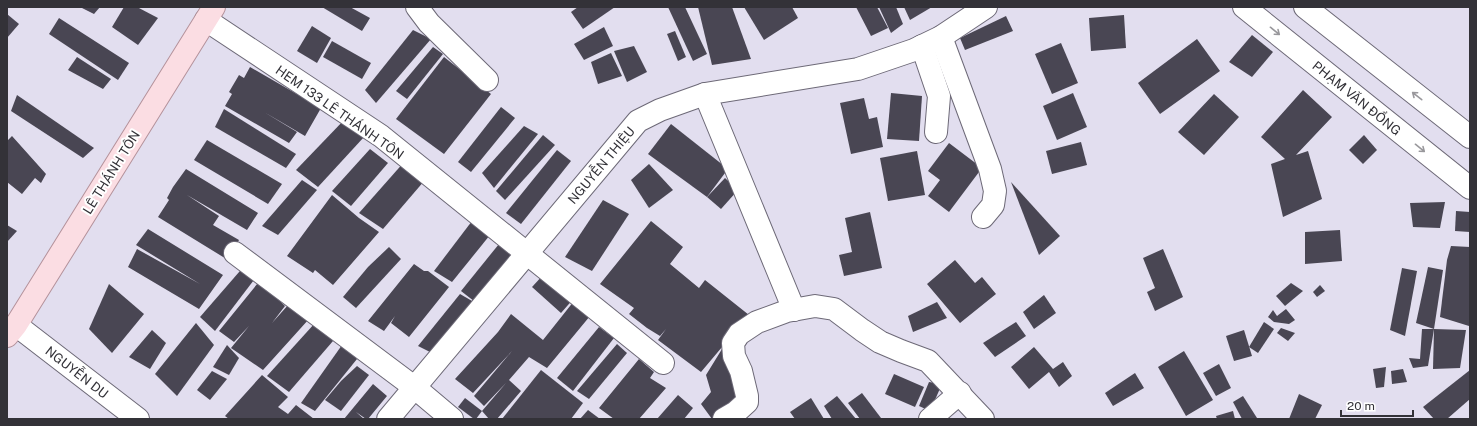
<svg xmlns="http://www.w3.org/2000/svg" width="1477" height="426" viewBox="0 0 1477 426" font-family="'Public Sans',sans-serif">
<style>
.building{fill:#494653}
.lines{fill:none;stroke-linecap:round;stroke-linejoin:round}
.minor-casing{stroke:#6d6977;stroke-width:24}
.major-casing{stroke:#b4929b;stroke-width:24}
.minor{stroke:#fff;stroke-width:22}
.major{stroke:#fbdde3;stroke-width:22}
.oneway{stroke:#99989c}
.labels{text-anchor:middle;stroke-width:4;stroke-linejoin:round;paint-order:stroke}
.street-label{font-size:13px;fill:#333238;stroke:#fff}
</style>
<rect width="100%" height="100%" fill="#e2deef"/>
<g class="building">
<polygon points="80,7 100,7 94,14"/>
<polygon points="124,7 137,7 158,18 138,45 112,27"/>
<polygon points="322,7 350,7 370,18 362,31"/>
<polygon points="578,7 615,7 583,29 571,12"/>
<polygon points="668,7 685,7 707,54 693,61"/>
<polygon points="698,7 732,7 751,59 712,65"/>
<polygon points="744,7 792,7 798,18 764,40"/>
<polygon points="856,7 877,7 888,28 871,36"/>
<polygon points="879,7 896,7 903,24 891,33"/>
<polygon points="904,7 932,7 910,20"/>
<polygon points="7,14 19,24 7,38"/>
<polygon points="1124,15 1126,48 1091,51 1089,18"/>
<polygon points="1006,16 1013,31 965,50 960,38"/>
<polygon points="59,18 129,63 118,80 49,34"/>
<polygon points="312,26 331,38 317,63 297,51"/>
<polygon points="604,27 613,46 584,60 574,44"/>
<polygon points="413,30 431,39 376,103 365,90"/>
<polygon points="675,31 686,57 678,61 667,34"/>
<polygon points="1252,35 1273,52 1252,77 1229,62"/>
<polygon points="1197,39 1220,71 1160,114 1138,83"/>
<polygon points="332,41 371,63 362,79 323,57"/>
<polygon points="1061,43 1078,83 1052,94 1035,54"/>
<polygon points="634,46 647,72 627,82 614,51"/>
<polygon points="433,47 443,54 407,99 396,91"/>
<polygon points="611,53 622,76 598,84 591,62"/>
<polygon points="77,57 111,79 103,89 68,70"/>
<polygon points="444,57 491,94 444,154 396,119"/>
<polygon points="250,67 321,108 305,136 264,112 297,132 289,143 225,106 232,94 229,92 239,75 244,78"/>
<polygon points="1303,90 1332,117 1296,155 1308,151 1322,199 1283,217 1271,164 1285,159 1261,137"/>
<polygon points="891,93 922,96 919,141 887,139"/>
<polygon points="1073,93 1087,127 1057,140 1043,106"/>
<polygon points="1214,94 1239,117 1204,155 1178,132"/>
<polygon points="17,95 94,148 83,158 11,111"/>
<polygon points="864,98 869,119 877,117 883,147 851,154 840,103"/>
<polygon points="501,107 515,118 471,172 458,162"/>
<polygon points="224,109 296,154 286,168 215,127"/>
<polygon points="345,119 364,137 318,187 296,170"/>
<polygon points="671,124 728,169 707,197 648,154"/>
<polygon points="524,126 538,134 494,188 482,173"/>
<polygon points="543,135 555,145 505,200 496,191"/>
<polygon points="1364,135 1377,150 1363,164 1349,150"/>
<polygon points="12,136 46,174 41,183 35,178 22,194 7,182 7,141"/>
<polygon points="207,140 282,184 268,204 194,160"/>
<polygon points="1081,142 1087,165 1052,174 1046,151"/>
<polygon points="949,143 982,168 949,212 928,196 940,180 928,171"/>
<polygon points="370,149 388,163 351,206 332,191"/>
<polygon points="557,150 571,161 521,224 506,213"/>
<polygon points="917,151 925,195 888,201 880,158"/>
<polygon points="405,161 425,180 383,229 359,213"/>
<polygon points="649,164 673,190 649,208 631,180"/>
<polygon points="186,169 258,213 247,230 187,195 219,216 213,225 239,240 228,260 158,217 169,200 167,198 173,187"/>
<polygon points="725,178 738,190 721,209 707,197"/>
<polygon points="302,180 317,190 278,235 262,226"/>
<polygon points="1011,182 1060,236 1039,255"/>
<polygon points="332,195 359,218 379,232 333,285 315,270 313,273 287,256"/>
<polygon points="603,200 629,214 592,271 565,257"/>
<polygon points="1445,202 1440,228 1413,227 1410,203"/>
<polygon points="1456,211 1470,212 1470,232 1455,231"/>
<polygon points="870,212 882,268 844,276 839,255 852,252 845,218"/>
<polygon points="472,221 490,235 452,282 434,271"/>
<polygon points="651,221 683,247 670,264 699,288 705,280 749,315 701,372 658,340 666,329 660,336 647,328 629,314 634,308 600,284"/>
<polygon points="7,225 17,231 7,242"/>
<polygon points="148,229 223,275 199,309 128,267 137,249 200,284 136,245"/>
<polygon points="1340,230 1342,261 1305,264 1305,232"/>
<polygon points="503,239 521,254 479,305 461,291"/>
<polygon points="1451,246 1470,247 1469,326 1440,317 1447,260"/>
<polygon points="389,247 401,259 356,308 343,297 368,267"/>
<polygon points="1163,249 1183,297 1155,311 1147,292 1155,288 1143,258"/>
<polygon points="955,260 975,283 982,277 996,294 960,323 927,284"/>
<polygon points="246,264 257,276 215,331 200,317"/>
<polygon points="414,264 424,271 428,271 449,287 409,337 391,323 395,316 384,331 368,321"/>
<polygon points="1428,267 1443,270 1434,329 1416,323"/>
<polygon points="1402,268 1417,271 1405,336 1390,330"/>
<polygon points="544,274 575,297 561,313 532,287"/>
<polygon points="262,278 276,297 285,306 272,323 289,304 309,319 263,370 231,348 249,326 234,342 219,331"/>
<polygon points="1291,283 1303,291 1285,306 1276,296"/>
<polygon points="109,284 144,314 112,353 89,329"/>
<polygon points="1320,285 1325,291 1317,297 1313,292"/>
<polygon points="460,294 479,305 438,356 418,346"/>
<polygon points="1044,295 1056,313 1034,329 1023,312"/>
<polygon points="574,301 590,316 547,368 529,357 509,380 521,391 497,419 489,419 482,411 506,383 484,406 474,396 512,351 473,393 455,379 498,332 511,314 543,340"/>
<polygon points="937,302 947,318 913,332 908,316"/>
<polygon points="1286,309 1295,320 1289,324 1274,322 1268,317 1273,310 1277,316"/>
<polygon points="1016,322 1026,336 995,357 983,343"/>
<polygon points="1264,322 1274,329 1258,353 1249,347"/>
<polygon points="196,323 214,345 177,396 155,374"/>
<polygon points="315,323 333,341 289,392 267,376"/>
<polygon points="599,327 614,338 573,391 557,378"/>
<polygon points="1281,328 1295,333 1288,341 1277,333"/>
<polygon points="1422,329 1434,329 1428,366 1413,368 1409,358 1420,359"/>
<polygon points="1434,329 1466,330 1460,368 1433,369"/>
<polygon points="152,330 166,343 150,369 129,357"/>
<polygon points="1244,330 1252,356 1234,361 1226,336"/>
<polygon points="617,344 627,353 589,399 577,391"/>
<polygon points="227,345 239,358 229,375 213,367"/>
<polygon points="342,345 357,359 315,411 301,403"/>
<polygon points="1034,347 1053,369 1063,362 1072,376 1059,387 1049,372 1029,389 1011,367"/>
<polygon points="722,349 745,399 715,419 712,419 701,404 711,392 706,375"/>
<polygon points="1184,351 1213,400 1186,416 1158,367"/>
<polygon points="639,359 654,372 650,378 666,388 639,419 614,419 599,408"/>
<polygon points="1219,364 1231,388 1216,396 1203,373"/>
<polygon points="357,366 369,375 341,411 325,400 341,381"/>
<polygon points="1386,367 1384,387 1376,388 1373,369"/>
<polygon points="1403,369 1407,382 1392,384 1391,371"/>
<polygon points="541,370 583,403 571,419 502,419"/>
<polygon points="1470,370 1470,399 1447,419 1434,419 1423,407"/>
<polygon points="212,371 227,379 210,400 197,390"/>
<polygon points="1135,373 1144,388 1113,406 1105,393"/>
<polygon points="894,374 924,387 915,407 885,394"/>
<polygon points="262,375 288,397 278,407 288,414 296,405 314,419 229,419 225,416"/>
<polygon points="929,382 942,384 930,411 919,406"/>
<polygon points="373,384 387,396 368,419 366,419 356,412 364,419 344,419"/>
<polygon points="862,393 881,418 881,419 860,419 848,403"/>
<polygon points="1299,394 1322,405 1315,419 1289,419"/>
<polygon points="678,395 693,408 684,419 657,419"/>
<polygon points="837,396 856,419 832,419 824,406"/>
<polygon points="1243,396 1257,418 1242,419 1233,402"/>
<polygon points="465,398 482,411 476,419 474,419 458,407"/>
<polygon points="811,398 824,419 795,419 790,412"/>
<polygon points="588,410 600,419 580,419"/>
<polygon points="1233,411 1235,419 1217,419 1216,416"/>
</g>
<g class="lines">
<g class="minor-casing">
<g id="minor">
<polyline points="417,7 429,23 487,80"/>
<polyline points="1244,7 1470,188"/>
<polyline points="1305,7 1470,137"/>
<polyline points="206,20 381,136 663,363"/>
<polyline points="941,37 990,169 995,191 993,205 983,217"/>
<polyline points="922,46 939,96 936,132"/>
<polyline points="705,94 794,310"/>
<polyline points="235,253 414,387 452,419"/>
<polyline points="16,325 138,419"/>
<polyline points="388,419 638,121 660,110 705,94 858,69 914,50 941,37 986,7"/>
<polyline points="724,419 736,412 747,402 747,396 741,371 734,356 733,343 739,334 757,322 787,311 815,306 834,309 862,330 880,342 901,351 928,361 983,419"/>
<polyline points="930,419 960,393"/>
</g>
</g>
<g class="major-casing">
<polyline id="major" points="7,336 16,325 214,7"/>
</g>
<use href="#minor" class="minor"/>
<use href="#major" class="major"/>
</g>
<defs><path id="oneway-shaft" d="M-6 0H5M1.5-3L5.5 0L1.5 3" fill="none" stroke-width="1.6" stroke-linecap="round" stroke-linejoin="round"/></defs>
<g class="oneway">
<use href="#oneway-shaft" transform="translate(1275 31) rotate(39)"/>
<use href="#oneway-shaft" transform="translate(1417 96) rotate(-142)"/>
<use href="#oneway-shaft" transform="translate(1420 148) rotate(39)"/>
</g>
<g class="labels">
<g class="street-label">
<text transform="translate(1357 98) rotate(39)" y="5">PHẠM VĂN ĐỒNG</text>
<text transform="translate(340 112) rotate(35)" y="5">HEM 133 LÊ THÁNH TÔN</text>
<text transform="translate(601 165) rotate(-50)" y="5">NGUYỄN THIỆU</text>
<text transform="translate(111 172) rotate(-58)" y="5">LÊ THÁNH TÔN</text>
<text transform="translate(77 372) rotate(38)" y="5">NGUYỄN DU</text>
</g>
</g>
<rect width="1477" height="426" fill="none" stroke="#333238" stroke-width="16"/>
<path d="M1341 410v6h72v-6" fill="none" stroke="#333238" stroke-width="2"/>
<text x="1347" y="410" font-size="12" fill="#333238" stroke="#ffffff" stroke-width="3" paint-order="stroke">20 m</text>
</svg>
